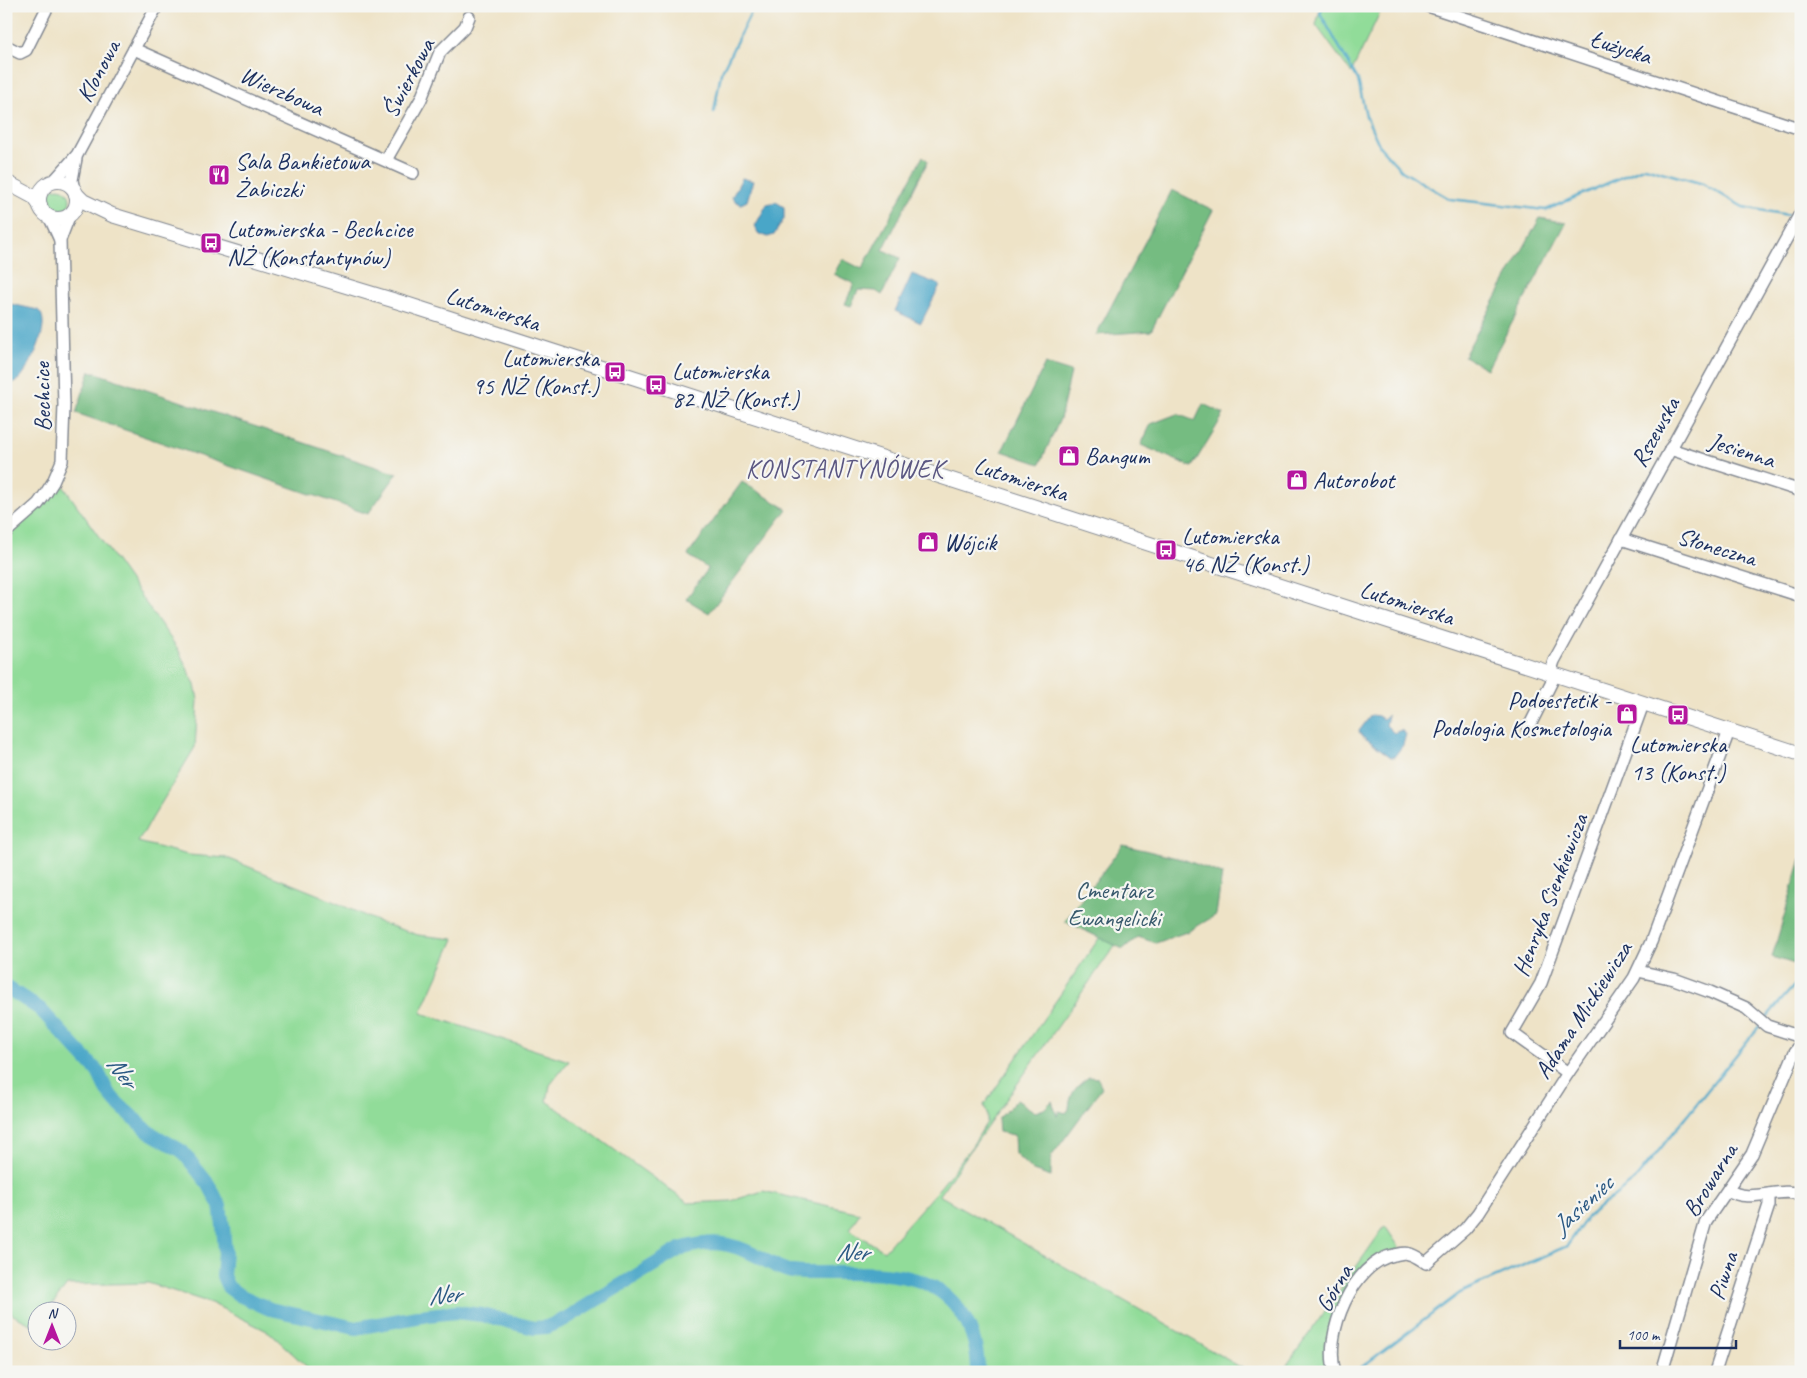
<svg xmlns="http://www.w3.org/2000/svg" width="1807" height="1378" viewBox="0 0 1807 1378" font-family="Caveat,sans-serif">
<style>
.green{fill:#91dc99;stroke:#56867c}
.forest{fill:#74bc81;stroke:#487670}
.water{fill:#49a6c8;stroke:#326a93}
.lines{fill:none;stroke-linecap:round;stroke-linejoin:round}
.stream{stroke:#49a6c8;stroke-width:2.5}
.river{stroke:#49a6c8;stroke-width:14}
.minor-casing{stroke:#848992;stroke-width:14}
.major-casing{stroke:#848992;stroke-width:16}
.minor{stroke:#fff;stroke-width:11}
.major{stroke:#fff;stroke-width:14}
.labels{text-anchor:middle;stroke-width:4.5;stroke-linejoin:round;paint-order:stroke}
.street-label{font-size:24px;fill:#1b2f5e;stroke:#f6f6f2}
.poi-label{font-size:24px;fill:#1b2f5e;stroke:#f6f6f2;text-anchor:start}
.park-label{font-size:24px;fill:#385a6d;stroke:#f6f6f2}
.neighbourhood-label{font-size:25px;letter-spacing:1px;fill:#5b5782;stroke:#f6f6f2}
.water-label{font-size:25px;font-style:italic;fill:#2b5983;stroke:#f6f6f2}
</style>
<rect width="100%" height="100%" fill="#f6f6f2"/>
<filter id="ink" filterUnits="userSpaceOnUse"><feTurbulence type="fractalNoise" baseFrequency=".02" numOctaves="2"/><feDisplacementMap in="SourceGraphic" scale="10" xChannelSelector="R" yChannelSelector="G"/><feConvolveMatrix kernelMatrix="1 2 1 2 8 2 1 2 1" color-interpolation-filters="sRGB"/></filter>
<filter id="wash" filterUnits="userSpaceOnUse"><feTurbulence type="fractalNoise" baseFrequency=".0096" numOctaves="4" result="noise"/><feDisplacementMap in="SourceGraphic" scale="20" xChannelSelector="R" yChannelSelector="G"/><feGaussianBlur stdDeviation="1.12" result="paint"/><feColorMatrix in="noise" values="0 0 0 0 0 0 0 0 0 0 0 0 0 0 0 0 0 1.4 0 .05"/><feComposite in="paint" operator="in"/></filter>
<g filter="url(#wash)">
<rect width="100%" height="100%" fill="#eee3c7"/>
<g class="green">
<polygon points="1321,6 1383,6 1351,73 1316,25"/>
<circle cx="58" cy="200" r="12"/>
<polygon points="59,480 178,649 195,685 198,700 195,747 138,842 188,855 227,858 319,895 381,923 418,935 454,939 421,1013 569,1061 550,1085 547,1101 688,1203 731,1201 763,1191 860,1213 849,1229 884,1251 942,1185 972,1146 987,1122 987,1113 984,1105 1100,937 1116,944 939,1195 1249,1372 308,1372 306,1366 269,1332 211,1303 148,1283 67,1285 48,1310 38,1310 37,1327 13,1315 6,1305 6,537"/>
<polygon points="1385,1226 1403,1253 1363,1271 1338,1317 1335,1372 1282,1372"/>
</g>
<g class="forest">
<polygon points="923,156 928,161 883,250 900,258 882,295 876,291 858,290 851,306 845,304 854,284 834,274 842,259 862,269"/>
<polygon points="1172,190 1213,210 1151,331 1096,335"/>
<polygon points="1540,218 1566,223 1487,369 1464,356"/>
<polygon points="1045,364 1071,372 1060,419 1040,464 1002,451"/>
<polygon points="90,371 397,474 368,514 76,413"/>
<polygon points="1203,404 1224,414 1192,467 1141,445 1151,424 1177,414 1195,421"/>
<polygon points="742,482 787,509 709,613 686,599 708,569 688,555"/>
<polygon points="1123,845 1185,860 1222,874 1216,915 1189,931 1156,943 1138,937 1123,949 1065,921"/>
<polygon points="1801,859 1801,966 1772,957"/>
<path d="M1089,1077L1098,1078L1102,1088L1051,1157V1177L1033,1171L1015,1154L1014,1135L999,1132L998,1119L1017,1100L1035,1112L1044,1109L1052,1101L1057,1116L1059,1111L1066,1113L1069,1109C1070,1093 1076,1086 1089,1077Z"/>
</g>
<g class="water">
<polygon points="742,178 753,181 747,201 741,204 735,201 732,197"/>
<polygon points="776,202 784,207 784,219 774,235 768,237 758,233 755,226 767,204"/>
<polygon points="912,274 940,285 921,323 895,311"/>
<path d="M6,303L38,310C53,322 31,366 20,378C16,382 11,384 6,386Z"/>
<polygon points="1371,715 1378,716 1383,719 1388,715 1386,725 1394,733 1401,730 1406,734 1403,745 1394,757 1391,757 1361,735 1359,731"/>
</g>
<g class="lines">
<g class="stream">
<polyline points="1323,6 1320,13 1358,80 1366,116 1380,147 1402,171 1450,199 1546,210 1645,167 1703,184 1743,207 1788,215"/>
<polyline points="714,112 721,73 754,6"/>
<polyline points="1764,1020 1801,978"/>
<polyline points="1355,1372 1460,1293 1567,1246 1588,1216 1635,1180 1761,1024"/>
</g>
<path class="river" d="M6,987L40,1009L98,1072L107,1091L116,1102L149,1132L182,1151L209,1185L220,1206L223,1226L225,1251L223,1276L228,1287L239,1295L270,1309L356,1328L428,1315L456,1312L482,1315L534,1328L547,1327L565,1319L680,1249C711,1240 728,1241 757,1256C767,1261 777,1268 788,1271C798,1274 811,1273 822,1273C871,1274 932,1266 962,1314C973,1331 978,1351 978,1372"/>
</g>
</g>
<g filter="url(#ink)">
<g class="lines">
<g class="minor-casing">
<g id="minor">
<polyline points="1428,6 1801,129"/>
<polyline points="6,46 20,53 26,50 48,6"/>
<polyline points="134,49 413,173"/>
<polyline points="386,160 421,99 440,52 465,27 469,17"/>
<polyline points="54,181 77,155 157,6"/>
<polyline points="74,190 72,180 76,159"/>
<polyline points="49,216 60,240"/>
<polyline points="1670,449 1801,491"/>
<polyline points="6,532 38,504 46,493 53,482 62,461 64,405 60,240 70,214"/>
<polyline points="1621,539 1801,596"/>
<polyline points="1550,673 1554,661 1801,212"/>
<polyline points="1528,729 1555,675"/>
<polyline points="1638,971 1674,979 1710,992 1746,1008 1767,1026 1801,1037"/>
<polyline points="1568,1073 1512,1033 1541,983 1643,704"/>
<path d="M1728,1190C1750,1204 1777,1187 1801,1194"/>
<path d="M1335,1372C1323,1335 1353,1262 1394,1255C1399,1254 1405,1252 1409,1254C1415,1255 1421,1260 1426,1263L1465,1229L1478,1213L1568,1073L1634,978L1651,942L1729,731"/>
<polyline points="1662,1372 1706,1221 1752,1154 1795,1052 1801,1044"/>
<polyline points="1715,1372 1769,1205 1769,1194"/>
</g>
</g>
<g class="major-casing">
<g id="major">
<circle cx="58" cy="200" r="19"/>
<polyline points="6,182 34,197 40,205"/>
<polyline points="76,194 83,201 112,215 409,305 1801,754"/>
</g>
</g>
<use href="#minor" class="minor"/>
<use href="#major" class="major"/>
</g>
</g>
<defs>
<g id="restaurant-square" transform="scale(1.125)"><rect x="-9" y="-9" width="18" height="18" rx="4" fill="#b5179e" stroke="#f6f6f2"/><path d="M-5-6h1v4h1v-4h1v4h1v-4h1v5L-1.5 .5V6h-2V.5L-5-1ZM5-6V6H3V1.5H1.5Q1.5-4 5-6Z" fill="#fff"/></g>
<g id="bus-square" transform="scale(1.125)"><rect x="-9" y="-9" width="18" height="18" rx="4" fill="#b5179e" stroke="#f6f6f2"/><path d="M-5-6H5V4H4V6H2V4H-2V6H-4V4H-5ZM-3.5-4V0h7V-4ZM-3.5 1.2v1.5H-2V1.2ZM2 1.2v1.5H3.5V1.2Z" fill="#fff"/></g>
<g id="shop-square" transform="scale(1.125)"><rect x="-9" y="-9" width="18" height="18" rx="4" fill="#b5179e" stroke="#f6f6f2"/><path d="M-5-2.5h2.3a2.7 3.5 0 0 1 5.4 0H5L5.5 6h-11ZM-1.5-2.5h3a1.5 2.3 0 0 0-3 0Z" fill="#fff"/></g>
</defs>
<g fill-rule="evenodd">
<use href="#restaurant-square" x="219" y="175"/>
<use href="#bus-square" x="211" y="243"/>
<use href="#bus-square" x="615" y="372"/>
<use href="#bus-square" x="656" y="385"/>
<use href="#shop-square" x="1069" y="456"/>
<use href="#shop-square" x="1297" y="480"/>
<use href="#shop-square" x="928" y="542"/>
<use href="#bus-square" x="1166" y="550"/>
<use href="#shop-square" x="1627" y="714"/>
<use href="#bus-square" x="1678" y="715"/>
</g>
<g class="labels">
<g class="street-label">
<text transform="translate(1621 47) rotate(18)" y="8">Łużycka</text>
<text transform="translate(98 71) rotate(-62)" y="8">Klonowa</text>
<text transform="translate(408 78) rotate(-62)" y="8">Świerkowa</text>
<text transform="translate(282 91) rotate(24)" y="8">Wierzbowa</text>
<text transform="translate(493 309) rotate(18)" y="8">Lutomierska</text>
<text transform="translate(42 397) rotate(-91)" y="8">Bechcice</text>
<text transform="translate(1655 432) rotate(-61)" y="8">Rszewska</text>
<text transform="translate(1742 450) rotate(18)" y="8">Jesienna</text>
<text transform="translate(1021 479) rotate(18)" y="8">Lutomierska</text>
<text transform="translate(1717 547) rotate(17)" y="8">Słoneczna</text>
<text transform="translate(1407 603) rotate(18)" y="8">Lutomierska</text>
<text transform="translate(1550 895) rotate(-69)" y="8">Henryka Sienkiewicza</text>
<text transform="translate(1583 1010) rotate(-57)" y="8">Adama Mickiewicza</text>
<text transform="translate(1710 1180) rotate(-58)" y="8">Browarna</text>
<text transform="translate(1723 1276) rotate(-72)" y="8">Piwna</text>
<text transform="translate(1334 1288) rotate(-60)" y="8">Górna</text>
</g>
<g class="poi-label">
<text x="235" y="169">Sala Bankietowa<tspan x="235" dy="28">Żabiczki</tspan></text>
<text x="227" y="237">Lutomierska - Bechcice<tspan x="227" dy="28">NŻ (Konstantynów)</tspan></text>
<text x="599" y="366" text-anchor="end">Lutomierska<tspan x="599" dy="28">95 NŻ (Konst.)</tspan></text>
<text x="672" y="379">Lutomierska<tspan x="672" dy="28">82 NŻ (Konst.)</tspan></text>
<text x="1085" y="464">Bangum</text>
<text x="1313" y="488">Autorobot</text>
<text x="1182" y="544">Lutomierska<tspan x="1182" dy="28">46 NŻ (Konst.)</tspan></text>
<text x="944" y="550">Wójcik</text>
<text x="1611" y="708" text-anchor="end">Podoestetik -<tspan x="1611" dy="28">Podologia Kosmetologia</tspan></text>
<text x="1678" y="752" text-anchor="middle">Lutomierska<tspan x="1678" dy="28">13 (Konst.)</tspan></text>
</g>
<g class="park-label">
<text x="1114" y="898">Cmentarz<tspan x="1114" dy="28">Ewangelicki</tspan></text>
</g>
<g class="neighbourhood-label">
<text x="845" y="477">KONSTANTYNÓWEK</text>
</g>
<g class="water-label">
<text transform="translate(123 1071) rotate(55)" y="9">Ner</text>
<text transform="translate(1582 1204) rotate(-43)" y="9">Jasieniec</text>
<text transform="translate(852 1251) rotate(2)" y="9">Ner</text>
<text transform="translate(444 1294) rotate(-4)" y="9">Ner</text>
</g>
</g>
<rect width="1807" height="1378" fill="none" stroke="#f6f6f2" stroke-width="25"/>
<g transform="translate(52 1326)"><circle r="24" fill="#f6f6f2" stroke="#9ea6b7"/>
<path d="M0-4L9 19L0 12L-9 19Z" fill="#b5179e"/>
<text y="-8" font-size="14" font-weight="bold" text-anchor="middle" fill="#1b2f5e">N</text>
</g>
<path d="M1620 1340v8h116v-8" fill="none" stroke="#1b2f5e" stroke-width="2.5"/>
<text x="1627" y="1340" font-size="15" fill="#1b2f5e" stroke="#f6f6f2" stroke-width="4" paint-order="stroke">100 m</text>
</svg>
